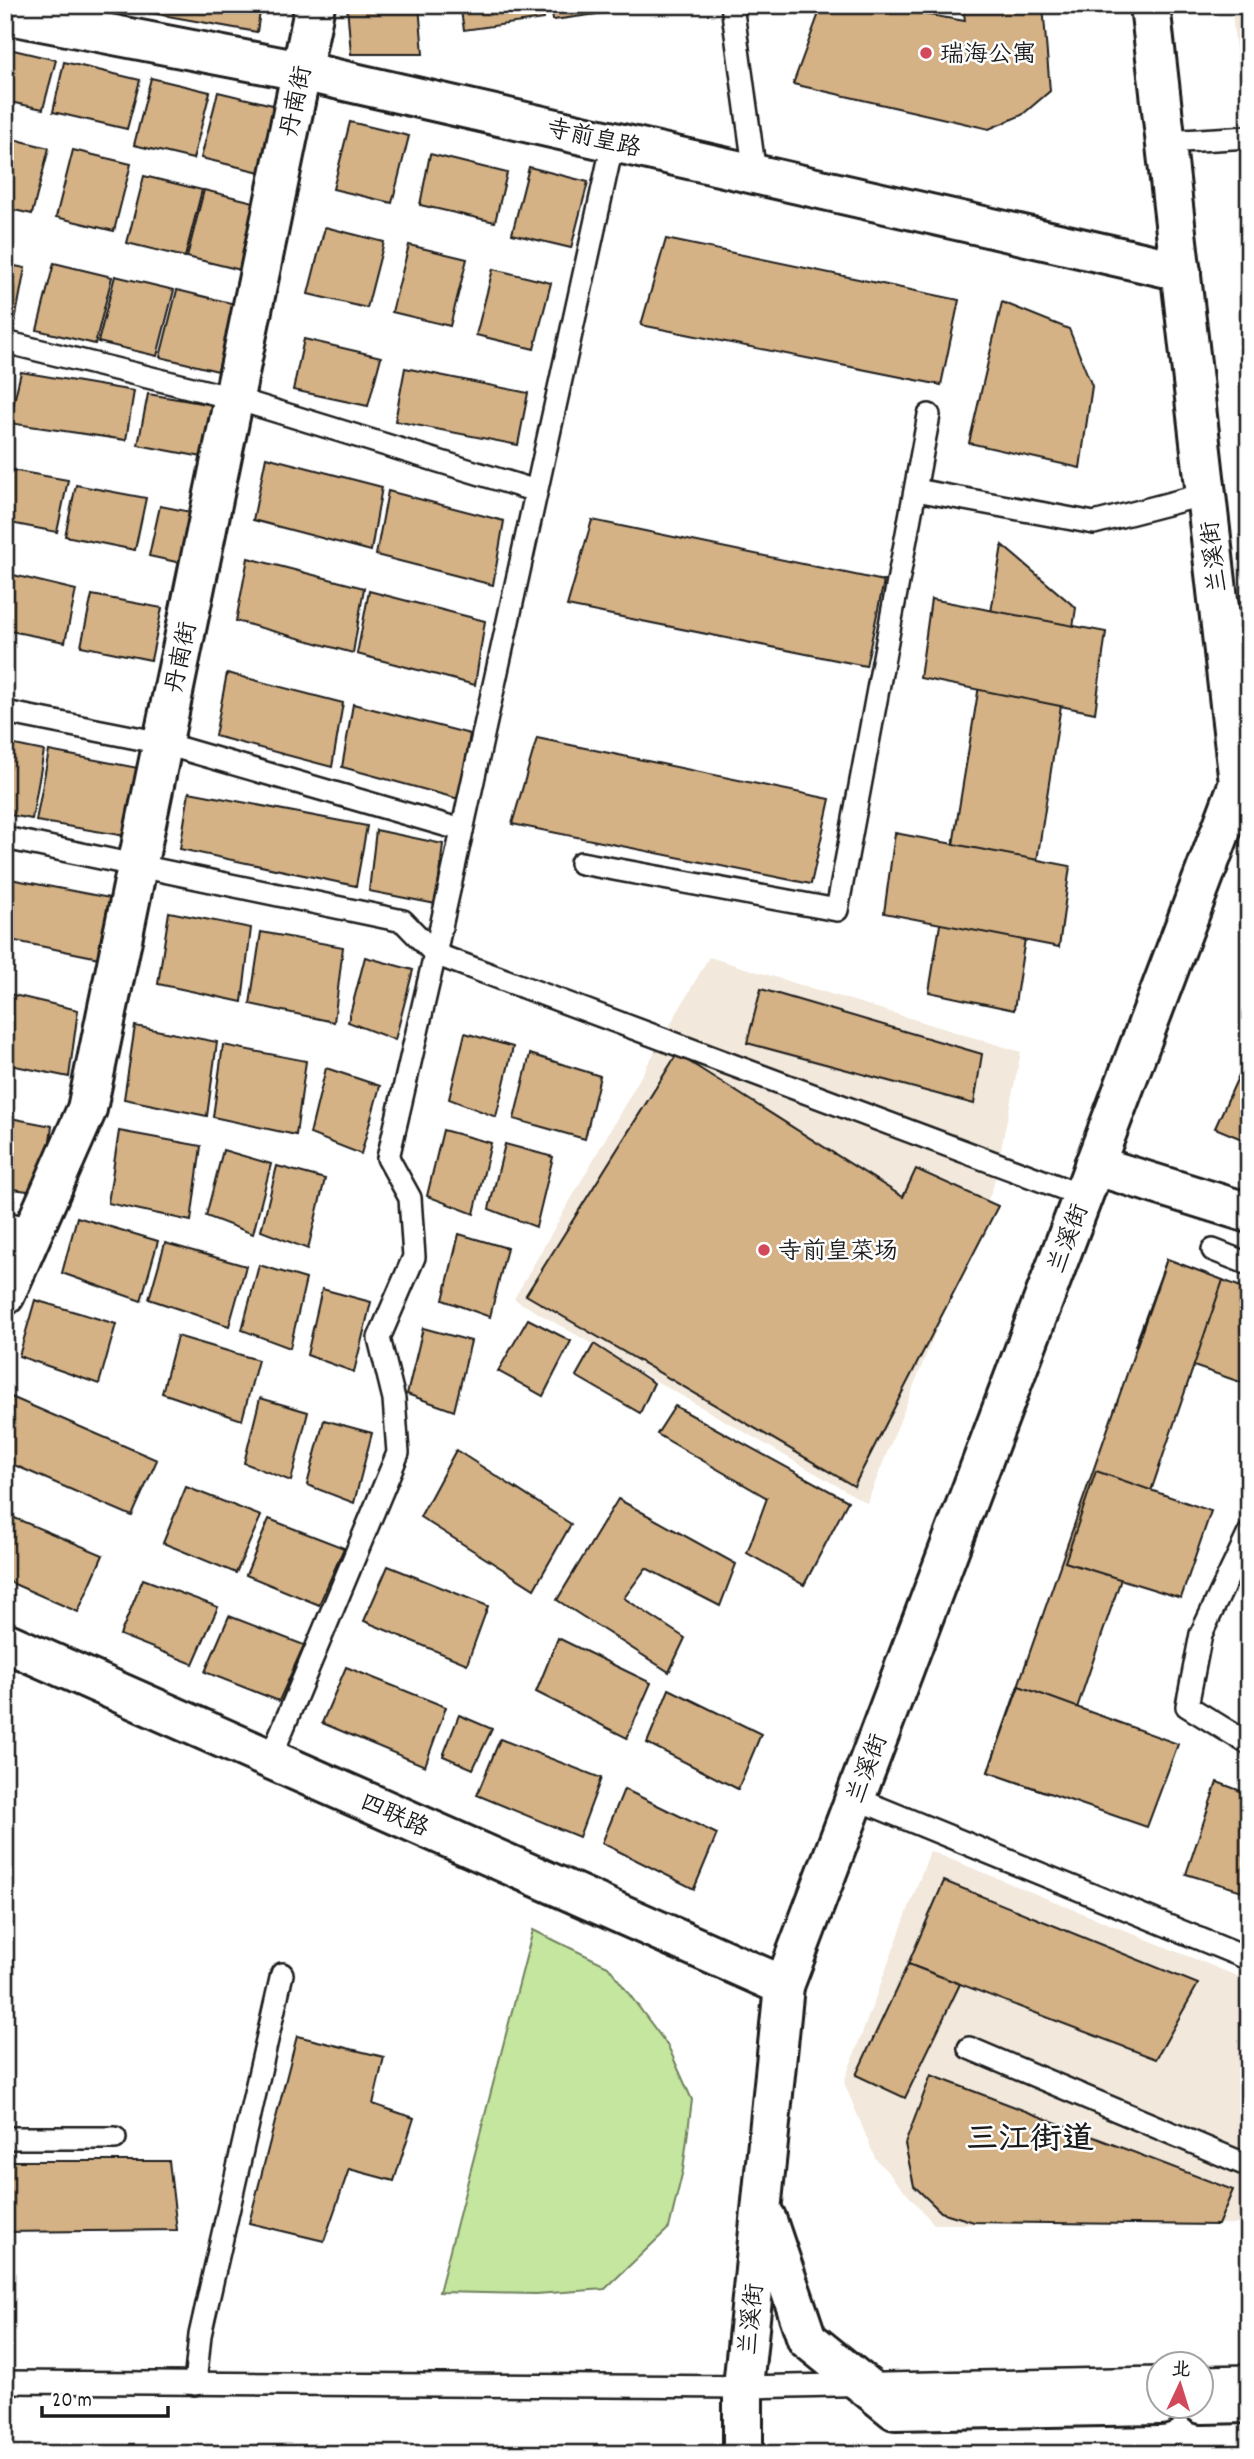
<svg xmlns="http://www.w3.org/2000/svg" width="1254" height="2459" viewBox="0 0 1254 2459" font-family="Dekko,'LXGW WenKai TC',sans-serif">
<style>
.built{fill:#f2e8db}
.green{fill:#c4e69f;stroke:#70815e;stroke-width:2}
.building{fill:#d4b286;stroke:#1c1c1c;stroke-width:2}
.lines{fill:none;stroke-linecap:round;stroke-linejoin:round}
.lane-casing{stroke:#1c1c1c;stroke-width:26}
.street-casing{stroke:#1c1c1c;stroke-width:44}
.secondary-casing{stroke:#1c1c1c;stroke-width:44}
.lane{stroke:#fff;stroke-width:21}
.street{stroke:#fff;stroke-width:38}
.secondary{stroke:#fff;stroke-width:38}
.poi-dot{fill:#d1495b;stroke:#fff;stroke-width:2.5}
.labels{text-anchor:middle;stroke-width:5;stroke-linejoin:round;paint-order:stroke}
.poi-label{font-size:24px;fill:#1c1c1c;stroke:#fff;text-anchor:start}
.street-label{font-size:24px;fill:#1c1c1c;stroke:#fff}
.district-label{font-size:32px;font-weight:bold;fill:#1c1c1c;stroke:#fff}
</style>
<rect width="100%" height="100%" fill="#fff"/>
<filter id="ink" filterUnits="userSpaceOnUse"><feTurbulence type="fractalNoise" baseFrequency=".0143" numOctaves="2"/><feDisplacementMap in="SourceGraphic" scale="14" xChannelSelector="R" yChannelSelector="G"/><feConvolveMatrix kernelMatrix="1 2 1 2 8 2 1 2 1" color-interpolation-filters="sRGB"/></filter>
<g filter="url(#ink)">
<g class="built">
<polygon points="1231,5 1249,5 1249,168"/>
<polygon points="709,957 1021,1052 993,1187 867,1503 514,1299"/>
<polygon points="930,1851 1249,1981 1249,2224 934,2224 875,2158 844,2082"/>
</g>
<polygon class="green" points="533,1930 608,1966 668,2046 692,2100 683,2170 669,2228 605,2289 536,2294 439,2292"/>
<g class="building">
<polygon points="123,5 261,5 257,32 123,8"/>
<polygon points="347,5 419,5 423,54 351,54"/>
<polygon points="460,5 542,5 544,19 464,30"/>
<polygon points="551,5 633,5 634,9 553,20"/>
<polygon points="822,5 870,5 965,21 963,5 1043,5 1050,91 1022,115 989,129 793,84"/>
<polygon points="5,48 56,60 43,109 5,101"/>
<polygon points="64,62 140,80 127,129 53,112"/>
<polygon points="151,78 210,92 193,159 134,145"/>
<polygon points="218,92 277,106 260,172 201,158"/>
<polygon points="350,122 409,136 392,203 333,189"/>
<polygon points="5,137 49,148 32,214 5,208"/>
<polygon points="73,150 131,164 114,231 56,217"/>
<polygon points="430,154 507,173 495,222 420,205"/>
<polygon points="529,167 588,182 571,248 512,234"/>
<polygon points="144,176 202,190 185,257 127,243"/>
<polygon points="204,190 262,204 245,271 187,257"/>
<polygon points="325,227 384,242 367,308 308,294"/>
<polygon points="666,239 959,300 941,385 641,325"/>
<polygon points="409,245 467,259 450,326 392,312"/>
<polygon points="54,263 112,277 95,344 37,330"/>
<polygon points="5,264 25,268 15,321 5,319"/>
<polygon points="493,269 551,283 534,349 476,335"/>
<polygon points="115,276 174,290 157,356 98,342"/>
<polygon points="177,290 235,304 218,371 160,357"/>
<polygon points="1002,302 1069,329 1092,386 1080,468 969,443"/>
<polygon points="304,339 381,357 368,406 293,390"/>
<polygon points="405,368 528,393 518,445 395,421"/>
<polygon points="21,372 134,391 126,440 9,423"/>
<polygon points="148,394 219,406 208,458 138,445"/>
<polygon points="266,457 382,487 371,551 253,520"/>
<polygon points="5,469 68,480 57,532 5,522"/>
<polygon points="76,485 146,498 135,550 65,536"/>
<polygon points="388,491 504,521 493,585 376,555"/>
<polygon points="160,506 196,513 181,563 149,556"/>
<polygon points="592,520 884,581 866,666 567,606"/>
<polygon points="1002,545 1076,608 1014,1010 929,992"/>
<polygon points="248,558 364,588 353,653 236,621"/>
<polygon points="5,573 76,590 65,642 5,630"/>
<polygon points="369,591 485,621 475,685 357,654"/>
<polygon points="92,595 162,608 151,660 81,646"/>
<polygon points="931,599 1106,632 1095,713 920,678"/>
<polygon points="227,673 343,703 332,767 215,736"/>
<polygon points="353,704 470,734 459,799 342,767"/>
<polygon points="537,738 830,799 811,884 512,824"/>
<polygon points="5,743 44,751 32,819 5,814"/>
<polygon points="49,751 143,769 132,837 36,821"/>
<polygon points="189,792 367,826 356,886 180,849"/>
<polygon points="376,830 443,844 436,904 369,891"/>
<polygon points="895,833 1070,866 1059,947 884,913"/>
<polygon points="5,878 115,899 104,959 5,939"/>
<polygon points="169,912 251,928 242,1002 158,984"/>
<polygon points="261,932 343,947 334,1022 250,1004"/>
<polygon points="365,957 413,970 395,1040 348,1022"/>
<polygon points="761,989 982,1054 974,1104 747,1043"/>
<polygon points="5,993 78,1010 69,1077 5,1064"/>
<polygon points="135,1026 217,1042 207,1116 124,1099"/>
<polygon points="465,1033 513,1047 496,1117 449,1099"/>
<polygon points="223,1045 306,1061 296,1135 213,1117"/>
<polygon points="1249,1053 1249,1142 1215,1128"/>
<polygon points="530,1054 600,1076 585,1139 514,1119"/>
<polygon points="677,1054 903,1197 916,1169 998,1206 854,1486 526,1295"/>
<polygon points="326,1068 380,1086 361,1154 310,1134"/>
<polygon points="5,1117 52,1126 43,1193 5,1188"/>
<polygon points="443,1130 491,1143 474,1214 427,1196"/>
<polygon points="119,1131 201,1146 191,1221 108,1203"/>
<polygon points="505,1144 553,1157 536,1227 489,1209"/>
<polygon points="223,1150 271,1164 253,1234 206,1216"/>
<polygon points="277,1166 325,1179 308,1249 261,1231"/>
<polygon points="77,1217 158,1241 141,1301 62,1273"/>
<polygon points="459,1234 507,1248 490,1317 443,1300"/>
<polygon points="165,1243 246,1266 229,1326 149,1299"/>
<polygon points="1167,1259 1249,1290 1249,1385 1135,1346"/>
<polygon points="1167,1259 1223,1280 1048,1793 988,1772"/>
<polygon points="259,1265 306,1279 290,1348 242,1330"/>
<polygon points="322,1289 371,1302 354,1372 307,1355"/>
<polygon points="35,1300 116,1324 99,1384 19,1356"/>
<polygon points="528,1319 571,1341 543,1396 498,1371"/>
<polygon points="423,1328 471,1341 454,1411 407,1394"/>
<polygon points="177,1336 258,1360 242,1420 162,1393"/>
<polygon points="594,1344 654,1383 640,1413 576,1376"/>
<polygon points="9,1396 157,1460 132,1516 5,1461 5,1406"/>
<polygon points="260,1398 308,1412 291,1481 244,1463"/>
<polygon points="675,1406 848,1501 804,1585 747,1553 767,1498 657,1434"/>
<polygon points="324,1420 372,1433 354,1503 307,1485"/>
<polygon points="456,1450 571,1524 534,1589 420,1517"/>
<polygon points="1096,1471 1211,1511 1181,1598 1065,1562"/>
<polygon points="186,1487 261,1516 236,1573 163,1543"/>
<polygon points="618,1499 736,1564 720,1606 646,1568 624,1598 685,1638 669,1672 557,1600"/>
<polygon points="5,1514 103,1555 78,1612 5,1580"/>
<polygon points="269,1519 344,1548 319,1605 246,1575"/>
<polygon points="388,1566 488,1606 467,1664 364,1621"/>
<polygon points="143,1579 218,1607 193,1664 120,1635"/>
<polygon points="229,1616 304,1645 279,1701 205,1672"/>
<polygon points="558,1638 651,1683 627,1738 536,1692"/>
<polygon points="346,1667 446,1707 425,1766 322,1723"/>
<polygon points="1019,1686 1178,1744 1147,1827 988,1772"/>
<polygon points="669,1689 761,1734 738,1789 647,1743"/>
<polygon points="459,1715 492,1729 473,1769 443,1756"/>
<polygon points="500,1739 601,1778 579,1837 477,1795"/>
<polygon points="1217,1782 1249,1794 1249,1893 1186,1874"/>
<polygon points="624,1789 717,1834 694,1889 602,1843"/>
<polygon points="944,1881 1198,1984 1156,2059 908,1964"/>
<polygon points="908,1964 960,1984 905,2098 856,2075"/>
<polygon points="297,2036 384,2057 373,2104 414,2118 394,2181 349,2169 324,2241 249,2223"/>
<polygon points="931,2075 1233,2190 1218,2225 974,2222 941,2212 914,2186 905,2144"/>
<polygon points="5,2161 169,2161 177,2230 5,2232"/>
</g>
<g class="lines">
<g class="lane-casing">
<g id="lane">
<polyline points="732,5 755,174"/>
<polyline points="1166,142 1249,137"/>
<polyline points="5,342 233,398 536,491"/>
<polyline points="916,490 1094,523 1206,494"/>
<polyline points="5,712 162,743 462,830"/>
<polyline points="5,838 403,921 435,954 1083,1196"/>
<polyline points="581,863 837,910 929,415"/>
<polyline points="5,1223 35,1229"/>
<polyline points="1213,1250 1249,1264"/>
<polyline points="1249,1533 1201,1634 1187,1706 1249,1744"/>
<polyline points="270,1759 398,1453 394,1399 379,1338 414,1257 410,1198 388,1158 435,954 613,142"/>
<polyline points="855,1798 1249,1959"/>
<polyline points="969,2048 1249,2166"/>
<polyline points="5,2138 115,2138"/>
<polyline points="1202,2377 1249,2376"/>
<polyline points="5,2382 743,2387 1160,2378"/>
<polyline points="195,2384 200,2335 282,1974"/>
</g>
</g>
<g class="street-casing">
<g id="street">
<polyline points="5,14 301,71 1181,271"/>
<polyline points="1094,1165 1249,1213"/>
<polyline points="5,1295 87,1109 315,5"/>
<polyline points="5,1642 784,1986"/>
</g>
</g>
<g class="secondary-casing">
<g id="secondary">
<polyline points="766,2218 807,2339 895,2410 1160,2405"/>
<polyline points="1202,2404 1249,2403"/>
<polyline points="743,2454 743,2387 784,1986 1239,783 1150,5"/>
</g>
</g>
<use href="#lane" class="lane"/>
<use href="#street" class="street"/>
<use href="#secondary" class="secondary"/>
</g>
</g>
<g class="poi-dot">
<circle cx="926" cy="53" r="7"/>
<circle cx="764" cy="1250" r="7"/>
</g>
<g class="labels">
<g class="poi-label">
<text x="940" y="61">瑞海公寓</text>
<text x="778" y="1258">寺前皇菜场</text>
</g>
<g class="street-label">
<text transform="translate(295 101) rotate(-78)" y="8">丹南街</text>
<text transform="translate(594 137) rotate(13)" y="8">寺前皇路</text>
<text transform="translate(1213 557) rotate(-97)" y="8">兰溪街</text>
<text transform="translate(180 657) rotate(-78)" y="8">丹南街</text>
<text transform="translate(1067 1238) rotate(-69)" y="8">兰溪街</text>
<text transform="translate(866 1768) rotate(-69)" y="8">兰溪街</text>
<text transform="translate(395 1814) rotate(24)" y="8">四联路</text>
<text transform="translate(750 2319) rotate(-84)" y="8">兰溪街</text>
</g>
<g class="district-label">
<text x="1030" y="2148">三江街道</text>
</g>
</g>
<rect width="1254" height="2459" fill="none" stroke="#fff" stroke-width="28"/>
<rect x="14" y="14" width="1226" height="2431" fill="none" stroke="#1c1c1c" stroke-width="2.5" filter="url(#ink)"/>
<g transform="translate(1180 2385) rotate(4)"><circle r="33" fill="#ffffff" stroke="#a4a4a4" stroke-width="2"/>
<path d="M0-5L12 26L0 18L-12 26Z" fill="#d1495b"/>
<text y="-10" font-size="19" font-weight="bold" text-anchor="middle" fill="#1c1c1c">北</text>
</g>
<path d="M42 2406v10h126v-10" fill="none" stroke="#1c1c1c" stroke-width="3.5"/>
<text x="52" y="2406" font-size="21" fill="#1c1c1c" stroke="#ffffff" stroke-width="5" paint-order="stroke">20 m</text>
</svg>
